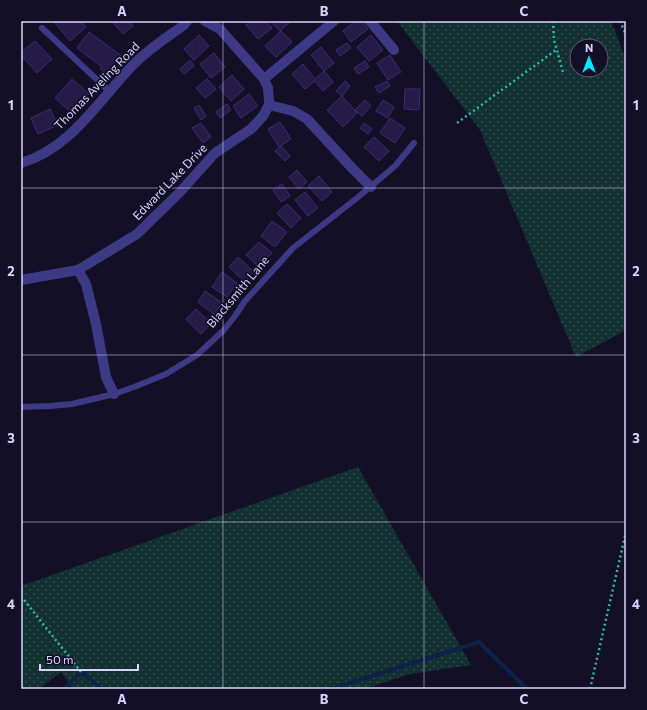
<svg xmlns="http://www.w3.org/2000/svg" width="647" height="710" viewBox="0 0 647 710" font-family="Commissioner,sans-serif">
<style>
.grass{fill:url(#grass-dots);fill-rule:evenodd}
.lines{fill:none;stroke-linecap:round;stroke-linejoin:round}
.stream{stroke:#0c2248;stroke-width:4}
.building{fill:#241b47;stroke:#3b2d73}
.path{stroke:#2fb8b0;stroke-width:2.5;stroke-dasharray:2 3;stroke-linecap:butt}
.service{stroke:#3d3a85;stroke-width:6}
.minor{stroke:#3d3a85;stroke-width:10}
.grid{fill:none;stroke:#d9d4ff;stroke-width:1;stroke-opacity:0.55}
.labels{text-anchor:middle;stroke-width:3.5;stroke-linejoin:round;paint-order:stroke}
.street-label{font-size:12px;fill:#d9d4ff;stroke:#130f26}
.neatline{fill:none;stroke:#d9d4ff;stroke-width:1.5}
.grid-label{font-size:13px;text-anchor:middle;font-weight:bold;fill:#d9d4ff}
</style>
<defs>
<pattern id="grass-dots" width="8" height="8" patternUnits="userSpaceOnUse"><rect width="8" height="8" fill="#12302f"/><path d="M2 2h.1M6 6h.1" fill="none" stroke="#344d4e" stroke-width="1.8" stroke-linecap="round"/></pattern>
</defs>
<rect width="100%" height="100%" fill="#130f26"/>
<g class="grass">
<path d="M397,21H611L626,60V330L576,357L480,130ZM577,46H601V70H577Z"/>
<polygon points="358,467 471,665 410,674 364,689 73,689 61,672 39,689 21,689 21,586"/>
</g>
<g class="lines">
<g class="stream">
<polyline points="64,689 81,672 102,689"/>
<polyline points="331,689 479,642 527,689"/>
</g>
</g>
<g class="building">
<polygon points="56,21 81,21 86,27 70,41 54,22"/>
<polygon points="117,21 129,21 133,26 123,34 114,24"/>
<polygon points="251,21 266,21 272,28 258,39 246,25"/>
<polygon points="272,21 289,21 290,22 280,31 271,22"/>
<polygon points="355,21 362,21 368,29 351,42 343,31"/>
<polygon points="281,31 292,42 276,57 265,46"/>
<polygon points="89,32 126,59 112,78 100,69 102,67 77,48"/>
<polygon points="199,35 209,46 194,60 184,49"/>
<polygon points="371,35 383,50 369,61 357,47"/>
<polygon points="35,41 52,59 37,73 21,55 21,53"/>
<polygon points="347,43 351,48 340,56 336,50"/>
<polygon points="321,47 334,63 324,71 311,55"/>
<polygon points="214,53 225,67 211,78 200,64"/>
<polygon points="390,55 401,72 388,80 377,63"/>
<polygon points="190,60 194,66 184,74 180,69"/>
<polygon points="365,61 369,67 358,74 354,68"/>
<polygon points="303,64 315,79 324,71 333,82 323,91 315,81 305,89 292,74"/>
<polygon points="232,75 244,89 231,101 219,87"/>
<polygon points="72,79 89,94 72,113 55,98"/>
<polygon points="207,79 216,89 205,98 196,88"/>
<polygon points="345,81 350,86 342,96 336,91"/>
<polygon points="387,81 390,86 379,93 375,87"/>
<polygon points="405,89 420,89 419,110 404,109"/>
<polygon points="249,94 258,106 241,118 233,106"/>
<polygon points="342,96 357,113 343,127 327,110"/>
<polygon points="365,100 371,106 362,116 355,110"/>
<polygon points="383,100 394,107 388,118 376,111"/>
<polygon points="227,104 231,110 220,118 216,112"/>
<polygon points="199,105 206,116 201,120 194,108"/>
<polygon points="50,109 58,125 38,134 31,118"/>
<polygon points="390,118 405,128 395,143 380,133"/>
<polygon points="280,122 291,139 279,147 268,129"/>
<polygon points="201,123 211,137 203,143 192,128"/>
<polygon points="364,123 372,129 368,134 360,128"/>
<polygon points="374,137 389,151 379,161 364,147"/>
<polygon points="281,146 290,156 285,161 275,151"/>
<polygon points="297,170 307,182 299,189 289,177"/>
<polygon points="319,176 332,192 322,201 308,186"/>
<polygon points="282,184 290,196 281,202 273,190"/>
<polygon points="305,192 318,208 308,216 295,200"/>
<polygon points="287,204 301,218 291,228 277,213"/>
<polygon points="272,221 287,232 275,247 261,236"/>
<polygon points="259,242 272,253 259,267 246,255"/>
<polygon points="238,257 254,272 245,282 229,267"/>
<polygon points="222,272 237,283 227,297 212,287"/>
<polygon points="205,291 222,303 214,314 198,302"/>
<polygon points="196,309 211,323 201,334 186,319"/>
</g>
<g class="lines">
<g class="path">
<polyline points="553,21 554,40 563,72"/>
<polyline points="620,21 626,35"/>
<polyline points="457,123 556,50"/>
<polyline points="21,596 81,672"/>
<polyline points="590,689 626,532"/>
</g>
<g class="service">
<polyline points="42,28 109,91"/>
<polyline points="21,407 50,406 72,404 114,394 134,387 166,374 197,355 224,330 235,316 245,301 293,248 357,198 395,166 414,143"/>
</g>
<g class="minor">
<polyline points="370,21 394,50"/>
<polyline points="264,79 334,21"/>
<polyline points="269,105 293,111 307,119 352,168 371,187"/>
<path d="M21,163C72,148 100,98 135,63C150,48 167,37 184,25L187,21"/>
<polyline points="78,270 86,284 96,324 106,377 114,394"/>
<polyline points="21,280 78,270 137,234 180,192 215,153 251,129 263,116 269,105 269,101 268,88 264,79 220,29 205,21"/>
</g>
</g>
<path class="grid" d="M223,21V689M424,21V689M21,188H626M21,355H626M21,522H626"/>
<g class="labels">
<g class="street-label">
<text transform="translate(97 86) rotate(-46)" y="4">Thomas Aveling Road</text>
<text transform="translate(170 182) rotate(-46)" y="4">Edward Lake Drive</text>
<text transform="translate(238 292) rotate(-50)" y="4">Blacksmith Lane</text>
</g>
</g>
<rect width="647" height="710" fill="none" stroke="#130f26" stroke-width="44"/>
<g transform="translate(589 58)"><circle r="19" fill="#130f26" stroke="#625e7d"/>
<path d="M0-3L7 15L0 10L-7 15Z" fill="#00e5ff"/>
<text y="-6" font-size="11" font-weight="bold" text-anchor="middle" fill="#d9d4ff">N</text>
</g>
<path d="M40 664v6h98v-6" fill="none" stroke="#d9d4ff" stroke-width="2"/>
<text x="46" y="664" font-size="12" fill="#d9d4ff" stroke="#130f26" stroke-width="3" paint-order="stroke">50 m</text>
<rect x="22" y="22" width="603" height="666" class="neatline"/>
<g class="grid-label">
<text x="122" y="16">A</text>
<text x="324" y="16">B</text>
<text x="524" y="16">C</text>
<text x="11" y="110">1</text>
<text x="636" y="110">1</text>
<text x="11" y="276">2</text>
<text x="636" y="276">2</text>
<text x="11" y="443">3</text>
<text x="636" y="443">3</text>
<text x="11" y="609">4</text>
<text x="636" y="609">4</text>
<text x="122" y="704">A</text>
<text x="324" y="704">B</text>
<text x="524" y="704">C</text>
</g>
</svg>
